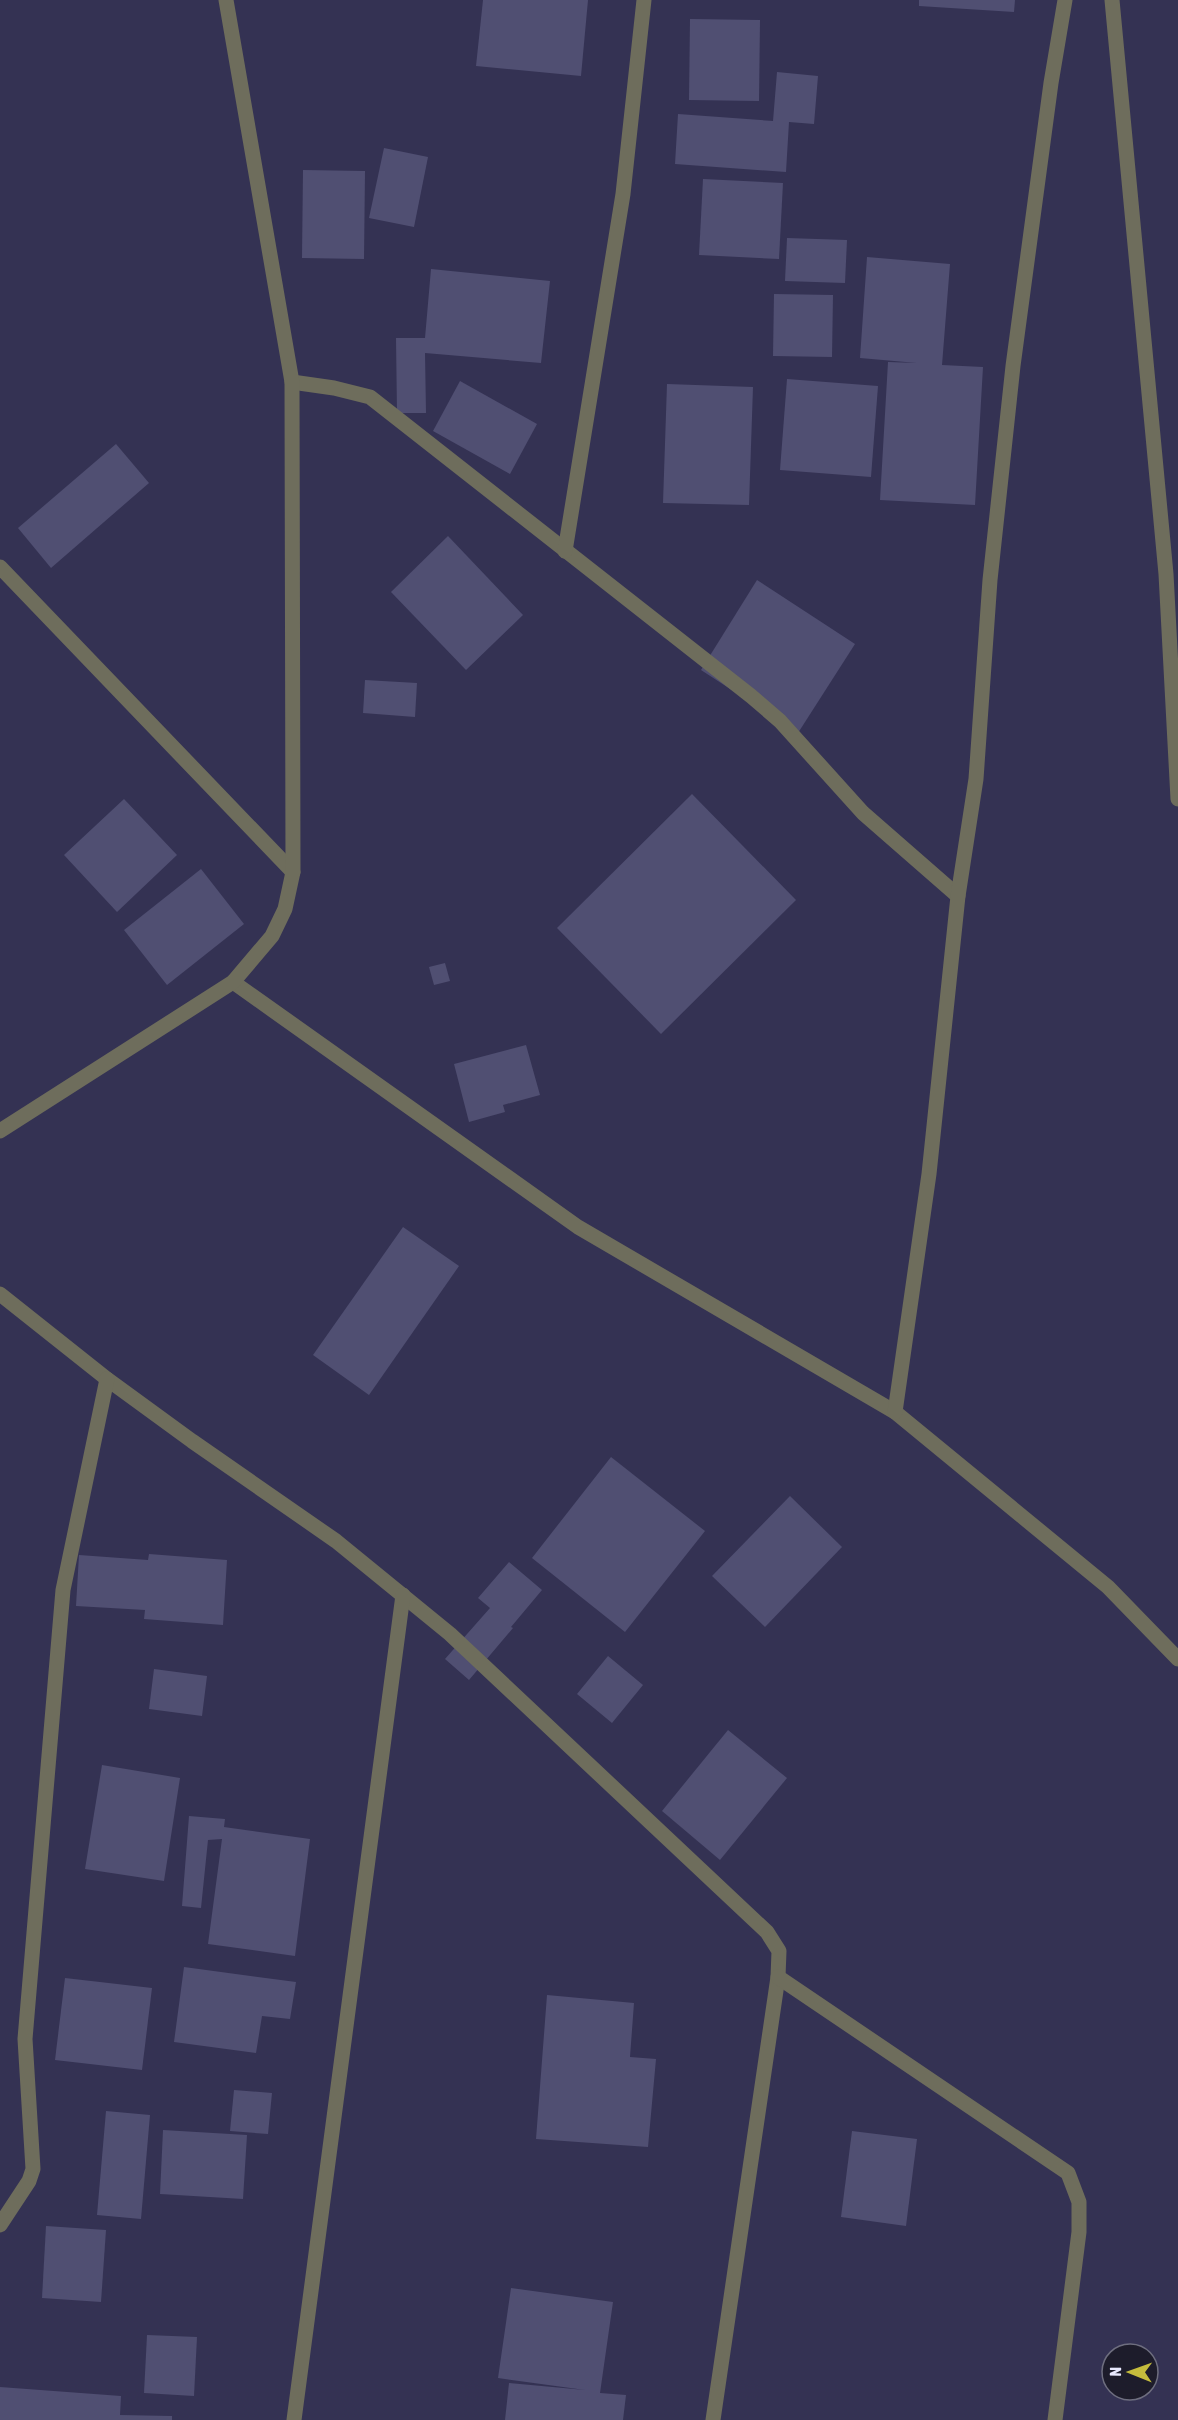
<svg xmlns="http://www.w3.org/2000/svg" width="1178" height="2420" viewBox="0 0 1178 2420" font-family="'Asap Condensed',sans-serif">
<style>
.building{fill:#504f72}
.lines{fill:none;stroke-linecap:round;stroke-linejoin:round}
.minor{stroke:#6e6d5c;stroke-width:15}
</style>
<rect width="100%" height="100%" fill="#343253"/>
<g class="building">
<polygon points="483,0 588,0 581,76 476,66"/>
<polygon points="919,0 1015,0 1014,12 919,6"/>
<polygon points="690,19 760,20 759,101 689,100"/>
<polygon points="777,72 818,76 814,124 789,122 786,172 675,164 678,114 773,121"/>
<polygon points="384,148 428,157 414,227 369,218"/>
<polygon points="303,170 365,171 364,259 302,258"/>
<polygon points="703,179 783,183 779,259 699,255"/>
<polygon points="787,238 847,240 845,283 785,281"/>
<polygon points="867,257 950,264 942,365 983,367 975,505 880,500 888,362 917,363 860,358"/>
<polygon points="431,269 550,281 541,363 425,353 426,413 397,413 396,338 425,338"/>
<polygon points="774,294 833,295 832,357 773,356"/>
<polygon points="787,379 878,386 871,477 780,470"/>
<polygon points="460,381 537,424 510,474 433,431"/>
<polygon points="667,384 753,387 749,505 663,503"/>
<polygon points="116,444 149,483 51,568 18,528"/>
<polygon points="448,536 523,615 466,670 391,592"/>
<polygon points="757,580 855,644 798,733 701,670"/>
<polygon points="365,680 417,683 415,717 363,713"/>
<polygon points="692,794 796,900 661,1034 557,928"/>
<polygon points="124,799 177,855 117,912 64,855"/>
<polygon points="201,869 244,924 167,985 124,930"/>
<polygon points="445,963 450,981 434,985 429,967"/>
<polygon points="526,1045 540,1095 503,1105 505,1112 469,1122 454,1064"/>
<polygon points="403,1227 459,1266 369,1395 313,1355"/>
<polygon points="611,1457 705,1531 625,1632 532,1558"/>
<polygon points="790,1496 842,1547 765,1627 712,1576"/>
<polygon points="149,1554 227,1560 223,1625 144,1619 145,1610 76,1606 79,1555 148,1560"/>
<polygon points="509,1562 542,1590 511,1627 513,1628 469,1680 445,1659 490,1608 478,1598"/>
<polygon points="608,1656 643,1685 612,1723 577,1694"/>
<polygon points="154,1669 207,1676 202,1716 149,1709"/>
<polygon points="728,1730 787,1778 720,1860 662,1811"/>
<polygon points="102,1765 180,1778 164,1881 85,1869"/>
<polygon points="189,1816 225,1819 224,1827 310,1839 295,1956 208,1944 222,1839 208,1840 201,1908 182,1906"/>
<polygon points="184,1967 296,1982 290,2019 262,2016 256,2053 174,2042"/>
<polygon points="65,1978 152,1988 142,2070 55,2060"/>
<polygon points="547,1995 634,2003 630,2057 656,2059 648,2147 536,2139"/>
<polygon points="234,2090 272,2093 268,2134 230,2131"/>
<polygon points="106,2111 150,2115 141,2219 97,2215"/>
<polygon points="163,2130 247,2135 243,2199 160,2194"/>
<polygon points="852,2131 917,2139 906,2226 841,2217"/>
<polygon points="46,2226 106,2230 101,2302 42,2298"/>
<polygon points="511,2288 613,2302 600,2393 626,2395 623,2420 505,2420 509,2383 585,2390 498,2378"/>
<polygon points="147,2335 197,2337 194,2396 144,2393"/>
<polygon points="0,2387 121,2396 120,2415 172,2416 172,2420 0,2420"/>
</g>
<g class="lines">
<g class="minor">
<polyline points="1112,0 1166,574 1178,799"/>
<polyline points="292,382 334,388 370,397 751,696 780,721 863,813 958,896"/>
<polyline points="565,551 623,194 644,0"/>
<polyline points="0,567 293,872"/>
<polyline points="233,982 578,1227 895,1412 1108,1587 1178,1659"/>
<polyline points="0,1131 233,982 272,936 285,909 293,872 292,382 226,0"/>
<polyline points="0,1294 107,1379 192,1441 336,1541 450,1634 767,1932 779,1951 778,1977 713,2420"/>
<polyline points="895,1412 929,1174 958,896 976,779 990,580 1013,366 1051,83 1065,0"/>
<polyline points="778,1977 1068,2173 1079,2202 1079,2232 1055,2420"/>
<polyline points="0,2225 29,2181 33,2169 25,2039 63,1590 107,1379"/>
<polyline points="294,2420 403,1595"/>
</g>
</g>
<g transform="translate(1130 2372) rotate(271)"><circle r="28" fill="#1d1c2b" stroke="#6e6e7f" stroke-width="1.5"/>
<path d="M0-4.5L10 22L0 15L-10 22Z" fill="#c5bc3d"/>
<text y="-9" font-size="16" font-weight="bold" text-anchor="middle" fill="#e8e8fd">N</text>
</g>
</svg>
